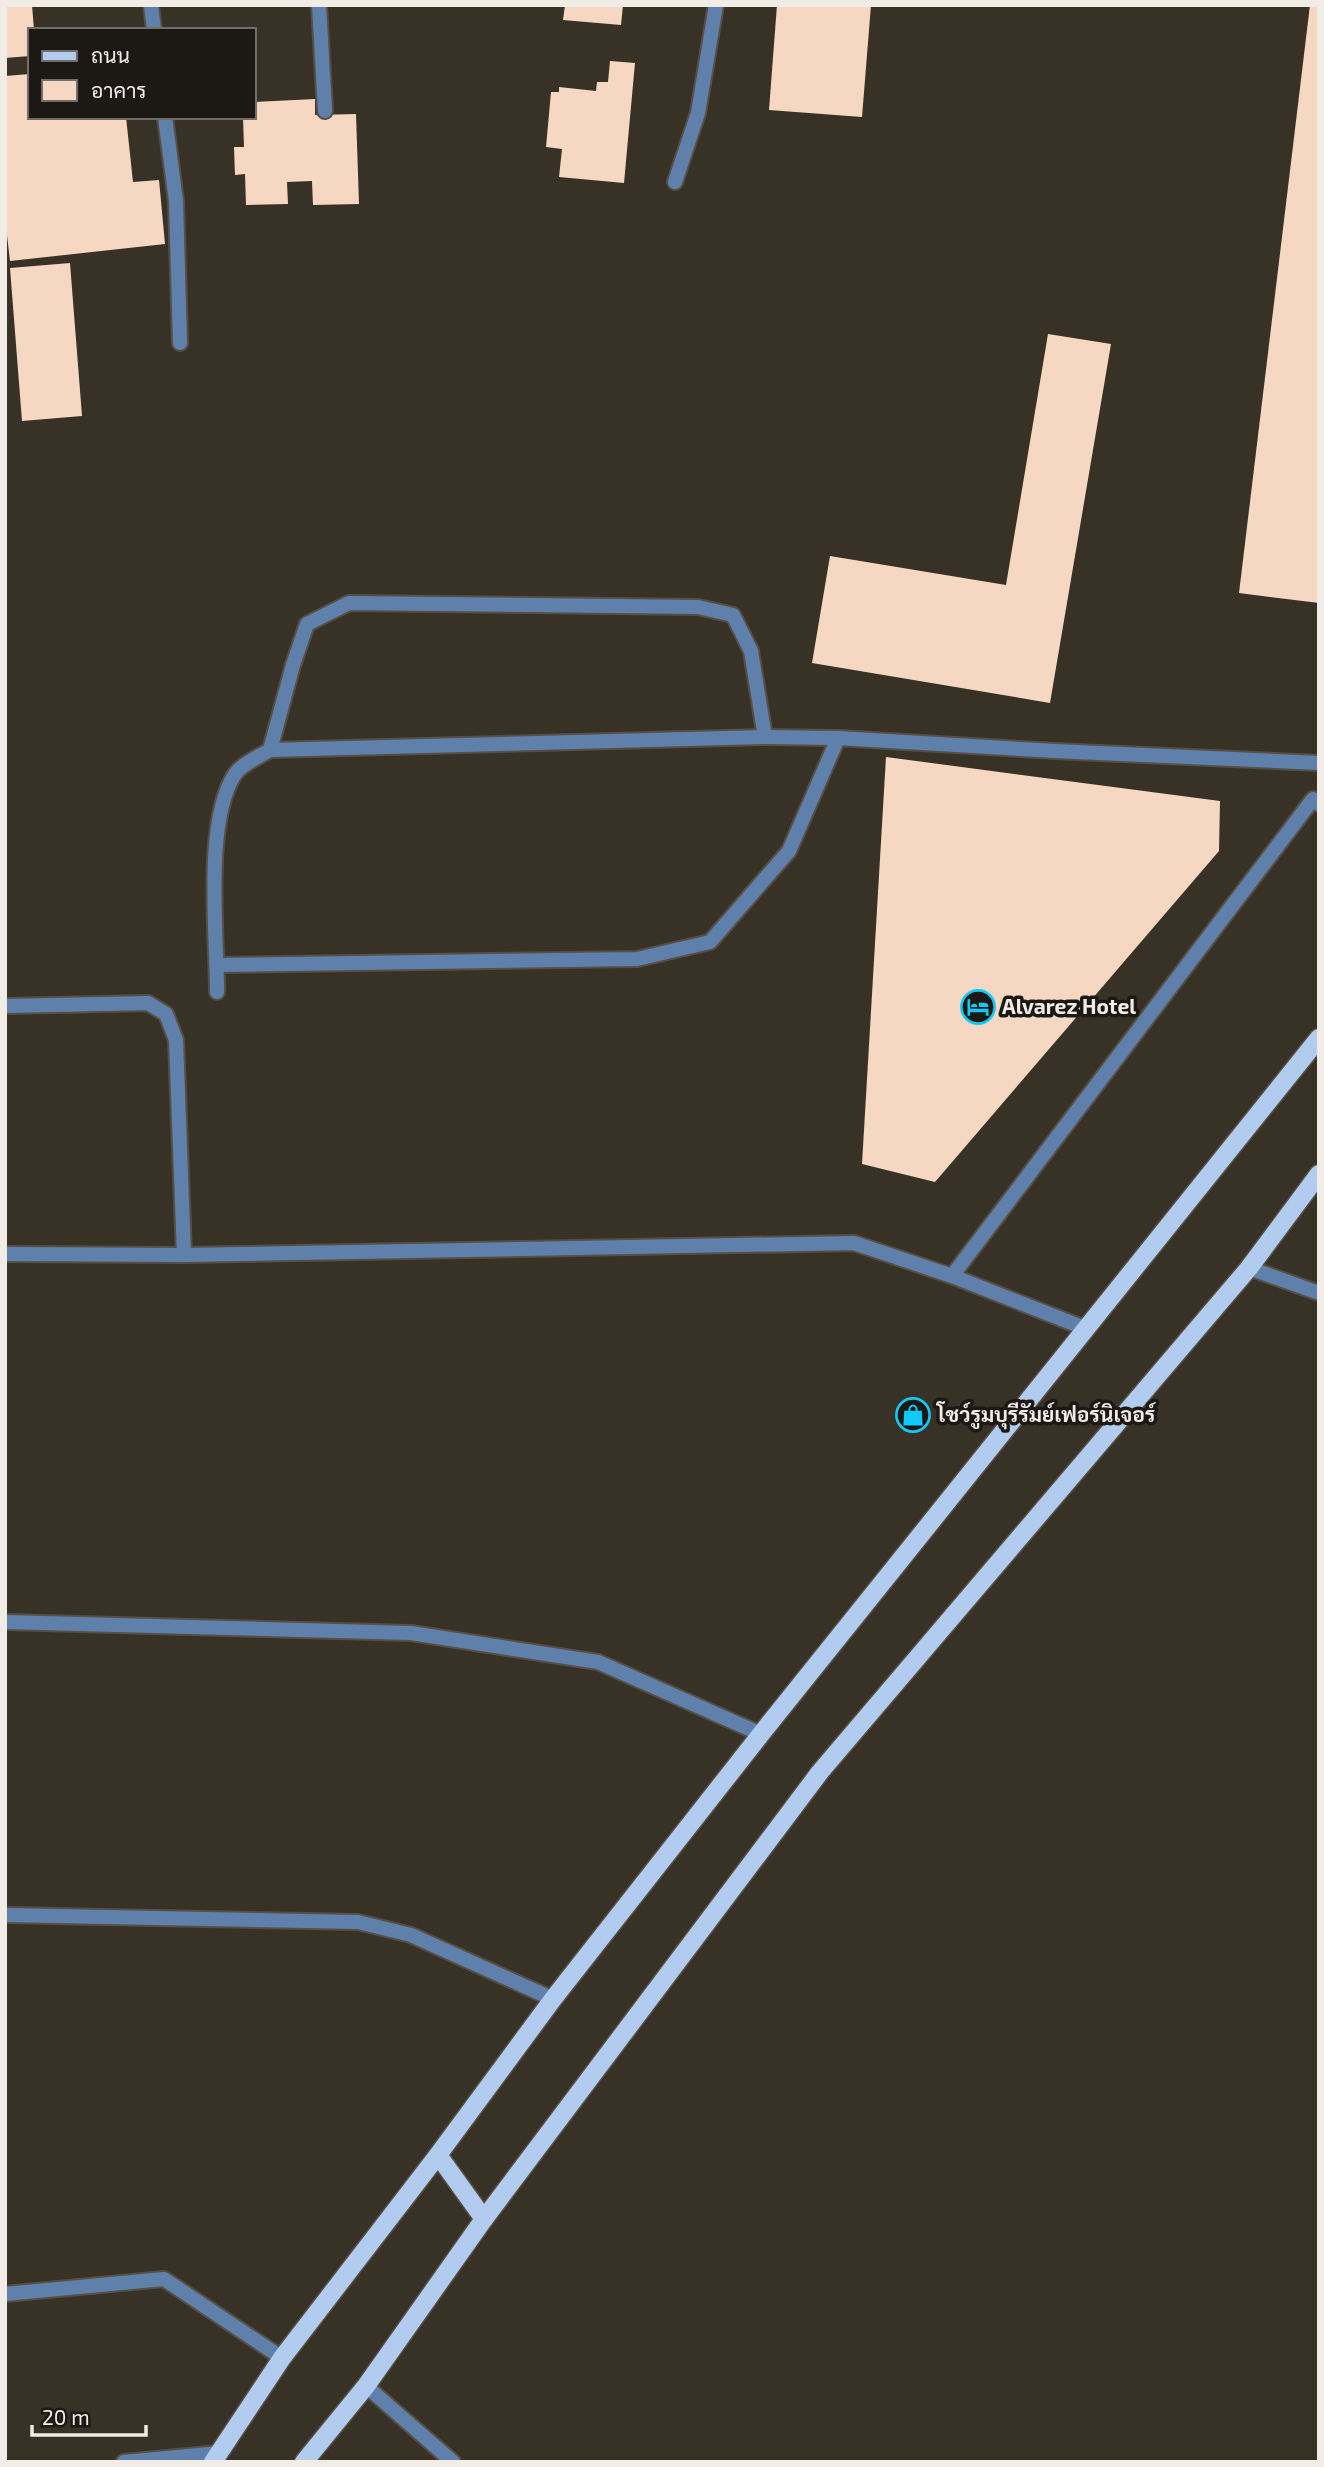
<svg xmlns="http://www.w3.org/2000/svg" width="1324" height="2467" viewBox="0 0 1324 2467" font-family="'Exo 2',Sarabun,sans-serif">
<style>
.building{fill:#f6d8c2}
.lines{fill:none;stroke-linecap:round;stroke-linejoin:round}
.lane-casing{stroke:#564f45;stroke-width:18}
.street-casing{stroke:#564f45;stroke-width:18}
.primary-casing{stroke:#564f45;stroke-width:21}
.lane{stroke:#6080ac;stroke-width:14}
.street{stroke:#6080ac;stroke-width:14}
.primary{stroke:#b2ccf0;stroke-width:18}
.labels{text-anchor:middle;stroke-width:7;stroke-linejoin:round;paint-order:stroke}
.poi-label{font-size:21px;font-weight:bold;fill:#f1ece5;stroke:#1c1914;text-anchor:start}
</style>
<rect width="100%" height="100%" fill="#383126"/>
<g class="building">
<polygon points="5,5 32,5 34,30 30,30 30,56 5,58"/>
<polygon points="565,5 623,5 621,25 563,20"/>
<polygon points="777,5 871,5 862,117 769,110"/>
<polygon points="1310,5 1319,5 1319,603 1239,593"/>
<polygon points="610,61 635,63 624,183 559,177 562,149 546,147 551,92 559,92 559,87 596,91 597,82 608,82"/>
<polygon points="30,74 30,117 126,117 133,182 159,180 165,244 10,261 5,218 5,76"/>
<polygon points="315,99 315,115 356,114 359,204 313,205 312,181 287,182 288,204 246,205 245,174 235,175 234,147 244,147 243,117 254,117 254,102"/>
<polygon points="70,263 82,416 22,421 10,268"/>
<polygon points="1048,334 1111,344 1050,703 812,663 830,556 1006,585"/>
<polygon points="886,757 1220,801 1219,851 935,1182 862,1164"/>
</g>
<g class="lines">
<g class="lane-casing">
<g id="lane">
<polyline points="151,5 154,30"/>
<polyline points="319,5 325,111"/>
<polyline points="165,117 176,201 180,343"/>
<polyline points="270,750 293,665 307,624 349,603 698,607 733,615 751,651 765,737"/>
<polyline points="217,965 637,959 710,942 789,851 838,738"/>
<path d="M217,992C217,934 204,821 235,774C242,764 260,756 270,750L765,737L838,738L1055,751L1319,763"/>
<polyline points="1249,1268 1319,1293"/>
<polyline points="952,1276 1313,799 1319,804"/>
</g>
</g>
<g class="street-casing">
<g id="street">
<polyline points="675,182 698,113 716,5"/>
<polyline points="5,1006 148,1003 166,1014 176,1040 184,1255"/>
<polyline points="5,1254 184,1255 854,1243 952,1276 1087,1329"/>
<polyline points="5,1622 411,1633 598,1662 761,1734"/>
<polyline points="5,1915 358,1922 411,1935 553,1999"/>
<polyline points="5,2294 164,2279 282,2358"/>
<polyline points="366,2386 453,2462"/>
<polyline points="124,2462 220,2453"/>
</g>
</g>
<g class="primary-casing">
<g id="primary">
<polyline points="438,2155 484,2219"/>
<polyline points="213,2462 282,2358 438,2155 553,1999 761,1734 1319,1038"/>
<polyline points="304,2462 366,2386 484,2219 820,1772 1249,1268 1319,1174"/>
</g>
</g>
<use href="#lane" class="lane"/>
<use href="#street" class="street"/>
<use href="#primary" class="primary"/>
</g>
<defs>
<g id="hotel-ring" transform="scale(1.75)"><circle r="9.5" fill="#1c1914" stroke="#10cafa" stroke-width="1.5"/><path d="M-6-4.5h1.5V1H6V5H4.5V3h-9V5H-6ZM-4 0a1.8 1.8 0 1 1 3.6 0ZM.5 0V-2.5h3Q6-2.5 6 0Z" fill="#10cafa"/></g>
<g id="shop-ring" transform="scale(1.75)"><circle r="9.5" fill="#1c1914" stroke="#10cafa" stroke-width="1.5"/><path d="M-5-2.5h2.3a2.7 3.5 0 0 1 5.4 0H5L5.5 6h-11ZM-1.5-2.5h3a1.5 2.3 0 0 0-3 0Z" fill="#10cafa"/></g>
</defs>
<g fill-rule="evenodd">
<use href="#hotel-ring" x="978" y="1007"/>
<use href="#shop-ring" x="913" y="1415"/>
</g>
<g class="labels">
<g class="poi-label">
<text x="1002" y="1014">Alvarez Hotel</text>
<text x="937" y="1422">โชว์รูมบุรีรัมย์เฟอร์นิเจอร์</text>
</g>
</g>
<rect width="1324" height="2467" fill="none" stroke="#f1ece5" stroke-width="14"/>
<rect x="28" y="28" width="228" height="91" fill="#1c1914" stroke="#716d68" stroke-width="2"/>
<rect x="42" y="51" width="35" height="10" fill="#b2ccf0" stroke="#716d68" stroke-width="2"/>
<text x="91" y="63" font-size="21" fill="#f1ece5">ถนน</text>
<rect x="42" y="80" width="35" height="21" fill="#f6d8c2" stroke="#716d68" stroke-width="2"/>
<text x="91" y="98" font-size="21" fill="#f1ece5">อาคาร</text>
<path d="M32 2425v10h114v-10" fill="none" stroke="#f1ece5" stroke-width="3.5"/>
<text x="42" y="2425" font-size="21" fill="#f1ece5" stroke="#1c1914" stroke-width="5" paint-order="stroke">20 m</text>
</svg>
